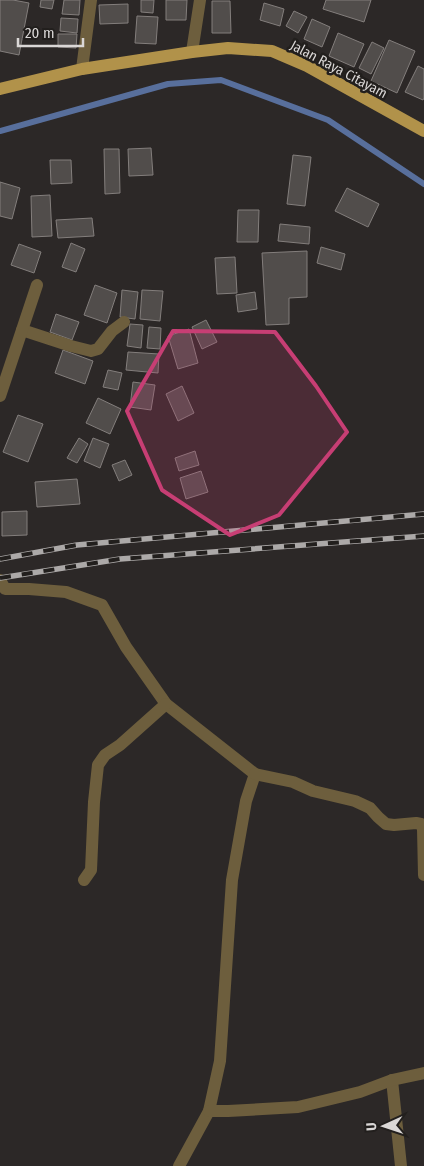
<svg xmlns="http://www.w3.org/2000/svg" width="424" height="1166" viewBox="0 0 424 1166" font-family="'Fira Sans Condensed',sans-serif">
<style>
.lines{fill:none;stroke-linecap:round;stroke-linejoin:round}
.stream{stroke:#586f9c;stroke-width:6}
.building{fill:#514d4b;stroke:#837e7c}
.minor{stroke:#6d5e3d;stroke-width:12}
.major{stroke:#b1924a;stroke-width:12}
.rail-casing{stroke:#aca9a8;stroke-width:5.5}
.rail{stroke:#221f1d;stroke-width:4;stroke-dasharray:11;stroke-linecap:butt}
.marked{fill:#c73e74;fill-opacity:0.2;stroke:#c73e74;stroke-width:4;stroke-linejoin:round}
.labels{text-anchor:middle;stroke-width:5;stroke-linejoin:round;paint-order:stroke}
.street-label{font-size:14px;fill:#dad7d6;stroke:#221f1d}
</style>
<rect width="100%" height="100%" fill="#2c2827"/>
<g class="lines">
<polyline class="stream" points="0,131 168,84 221,80 328,120 424,184"/>
</g>
<g class="building">
<polygon points="0,0 13,0 29,3 19,55 0,51"/>
<polygon points="41,0 54,0 52,9 40,7"/>
<polygon points="64,0 80,0 79,15 62,14"/>
<polygon points="141,0 154,0 153,13 141,12"/>
<polygon points="166,0 187,0 186,20 166,20"/>
<polygon points="326,0 371,0 364,22 323,9"/>
<polygon points="212,1 230,1 231,33 212,33"/>
<polygon points="264,3 284,9 280,26 260,20"/>
<polygon points="128,4 128,23 100,24 99,5"/>
<polygon points="294,11 307,17 298,33 286,26"/>
<polygon points="137,16 158,17 156,44 135,43"/>
<polygon points="61,18 78,19 77,33 60,31"/>
<polygon points="312,19 330,27 322,47 304,39"/>
<polygon points="338,33 364,44 354,67 329,56"/>
<polygon points="58,34 77,34 76,48 58,47"/>
<polygon points="389,40 415,51 397,93 371,81"/>
<polygon points="372,42 384,48 371,74 359,68"/>
<polygon points="418,66 424,69 424,98 423,100 405,92"/>
<polygon points="151,148 153,175 129,176 128,149"/>
<polygon points="104,149 119,149 120,193 105,194"/>
<polygon points="293,155 311,157 305,206 287,204"/>
<polygon points="50,160 71,160 72,183 51,184"/>
<polygon points="0,182 20,188 12,219 0,216"/>
<polygon points="347,188 379,204 368,227 335,211"/>
<polygon points="50,195 52,236 32,237 31,196"/>
<polygon points="238,210 259,210 258,242 237,242"/>
<polygon points="92,218 94,236 58,238 56,220"/>
<polygon points="280,224 310,227 309,244 278,241"/>
<polygon points="71,243 85,249 76,272 62,267"/>
<polygon points="19,244 41,252 34,273 11,265"/>
<polygon points="321,247 345,254 341,270 317,263"/>
<polygon points="307,251 307,297 289,298 289,324 266,325 262,253"/>
<polygon points="235,257 237,293 217,294 215,258"/>
<polygon points="95,285 117,293 107,323 84,315"/>
<polygon points="122,290 138,292 135,319 120,317"/>
<polygon points="142,290 163,291 160,321 140,319"/>
<polygon points="255,292 257,309 238,312 236,295"/>
<polygon points="56,314 79,322 72,340 50,332"/>
<polygon points="206,320 217,342 202,349 192,327"/>
<polygon points="130,324 143,325 141,348 127,346"/>
<polygon points="149,327 161,328 160,349 147,348"/>
<polygon points="189,329 198,363 178,369 168,336"/>
<polygon points="63,350 93,361 85,384 55,373"/>
<polygon points="128,352 159,354 158,373 126,370"/>
<polygon points="108,370 122,373 118,390 103,387"/>
<polygon points="133,382 155,385 151,410 130,407"/>
<polygon points="182,386 194,413 178,421 166,394"/>
<polygon points="98,398 121,409 110,434 86,423"/>
<polygon points="18,415 43,424 28,462 3,452"/>
<polygon points="79,438 88,444 77,463 67,458"/>
<polygon points="93,438 109,444 100,468 84,461"/>
<polygon points="195,451 199,465 179,471 175,458"/>
<polygon points="125,460 132,475 119,481 112,465"/>
<polygon points="201,471 208,492 186,499 180,478"/>
<polygon points="77,479 80,504 37,507 35,482"/>
<polygon points="27,511 27,535 2,536 2,512"/>
</g>
<g class="lines">
<g class="minor">
<polyline points="192,52 200,0"/>
<polyline points="82,69 91,0"/>
<polyline points="22,330 71,346 91,351 98,349 112,331 124,322"/>
<polyline points="0,396 37,285"/>
<polyline points="0,580 5,589 29,589 66,592 102,605 126,647 166,704 255,774 246,801 232,880 220,1061 209,1111 179,1166"/>
<polyline points="255,774 293,782 313,791 355,801 370,808 378,817 386,824 394,825 416,823 421,824 423,829 424,875"/>
<polyline points="84,880 91,870 94,802 98,765 105,755 120,745 166,704"/>
<polyline points="392,1080 401,1166"/>
<polyline points="209,1111 228,1111 298,1107 360,1092 392,1080 424,1073"/>
</g>
<polyline class="major" points="0,89 82,69 192,52 228,48 272,51 307,66 424,131"/>
<g class="rail-casing">
<g id="rail">
<polyline points="0,559 77,545 424,514"/>
<polyline points="0,578 120,559 424,536"/>
</g>
</g>
<use href="#rail" class="rail"/>
</g>
<path class="marked" d="M173,331L275,332L316,386L347,432L279,515L230,535L162,490L127,411Z"/>
<g class="labels">
<g class="street-label">
<text transform="translate(339 69) rotate(28)" y="5">Jalan Raya Citayam</text>
</g>
</g>
<g transform="translate(384 1126) rotate(267)" stroke="#221f1d" stroke-width="4" paint-order="stroke">
<path d="M0-4L9 19L0 12L-9 19Z" fill="#dad7d6"/>
<text y="-8" font-size="14" font-weight="bold" text-anchor="middle" fill="#dad7d6">U</text>
</g>
<path d="M18 38v8h65v-8" fill="none" stroke="#dad7d6" stroke-width="2.5"/>
<text x="25" y="38" font-size="15" fill="#dad7d6" stroke="#221f1d" stroke-width="4" paint-order="stroke">20 m</text>
</svg>
